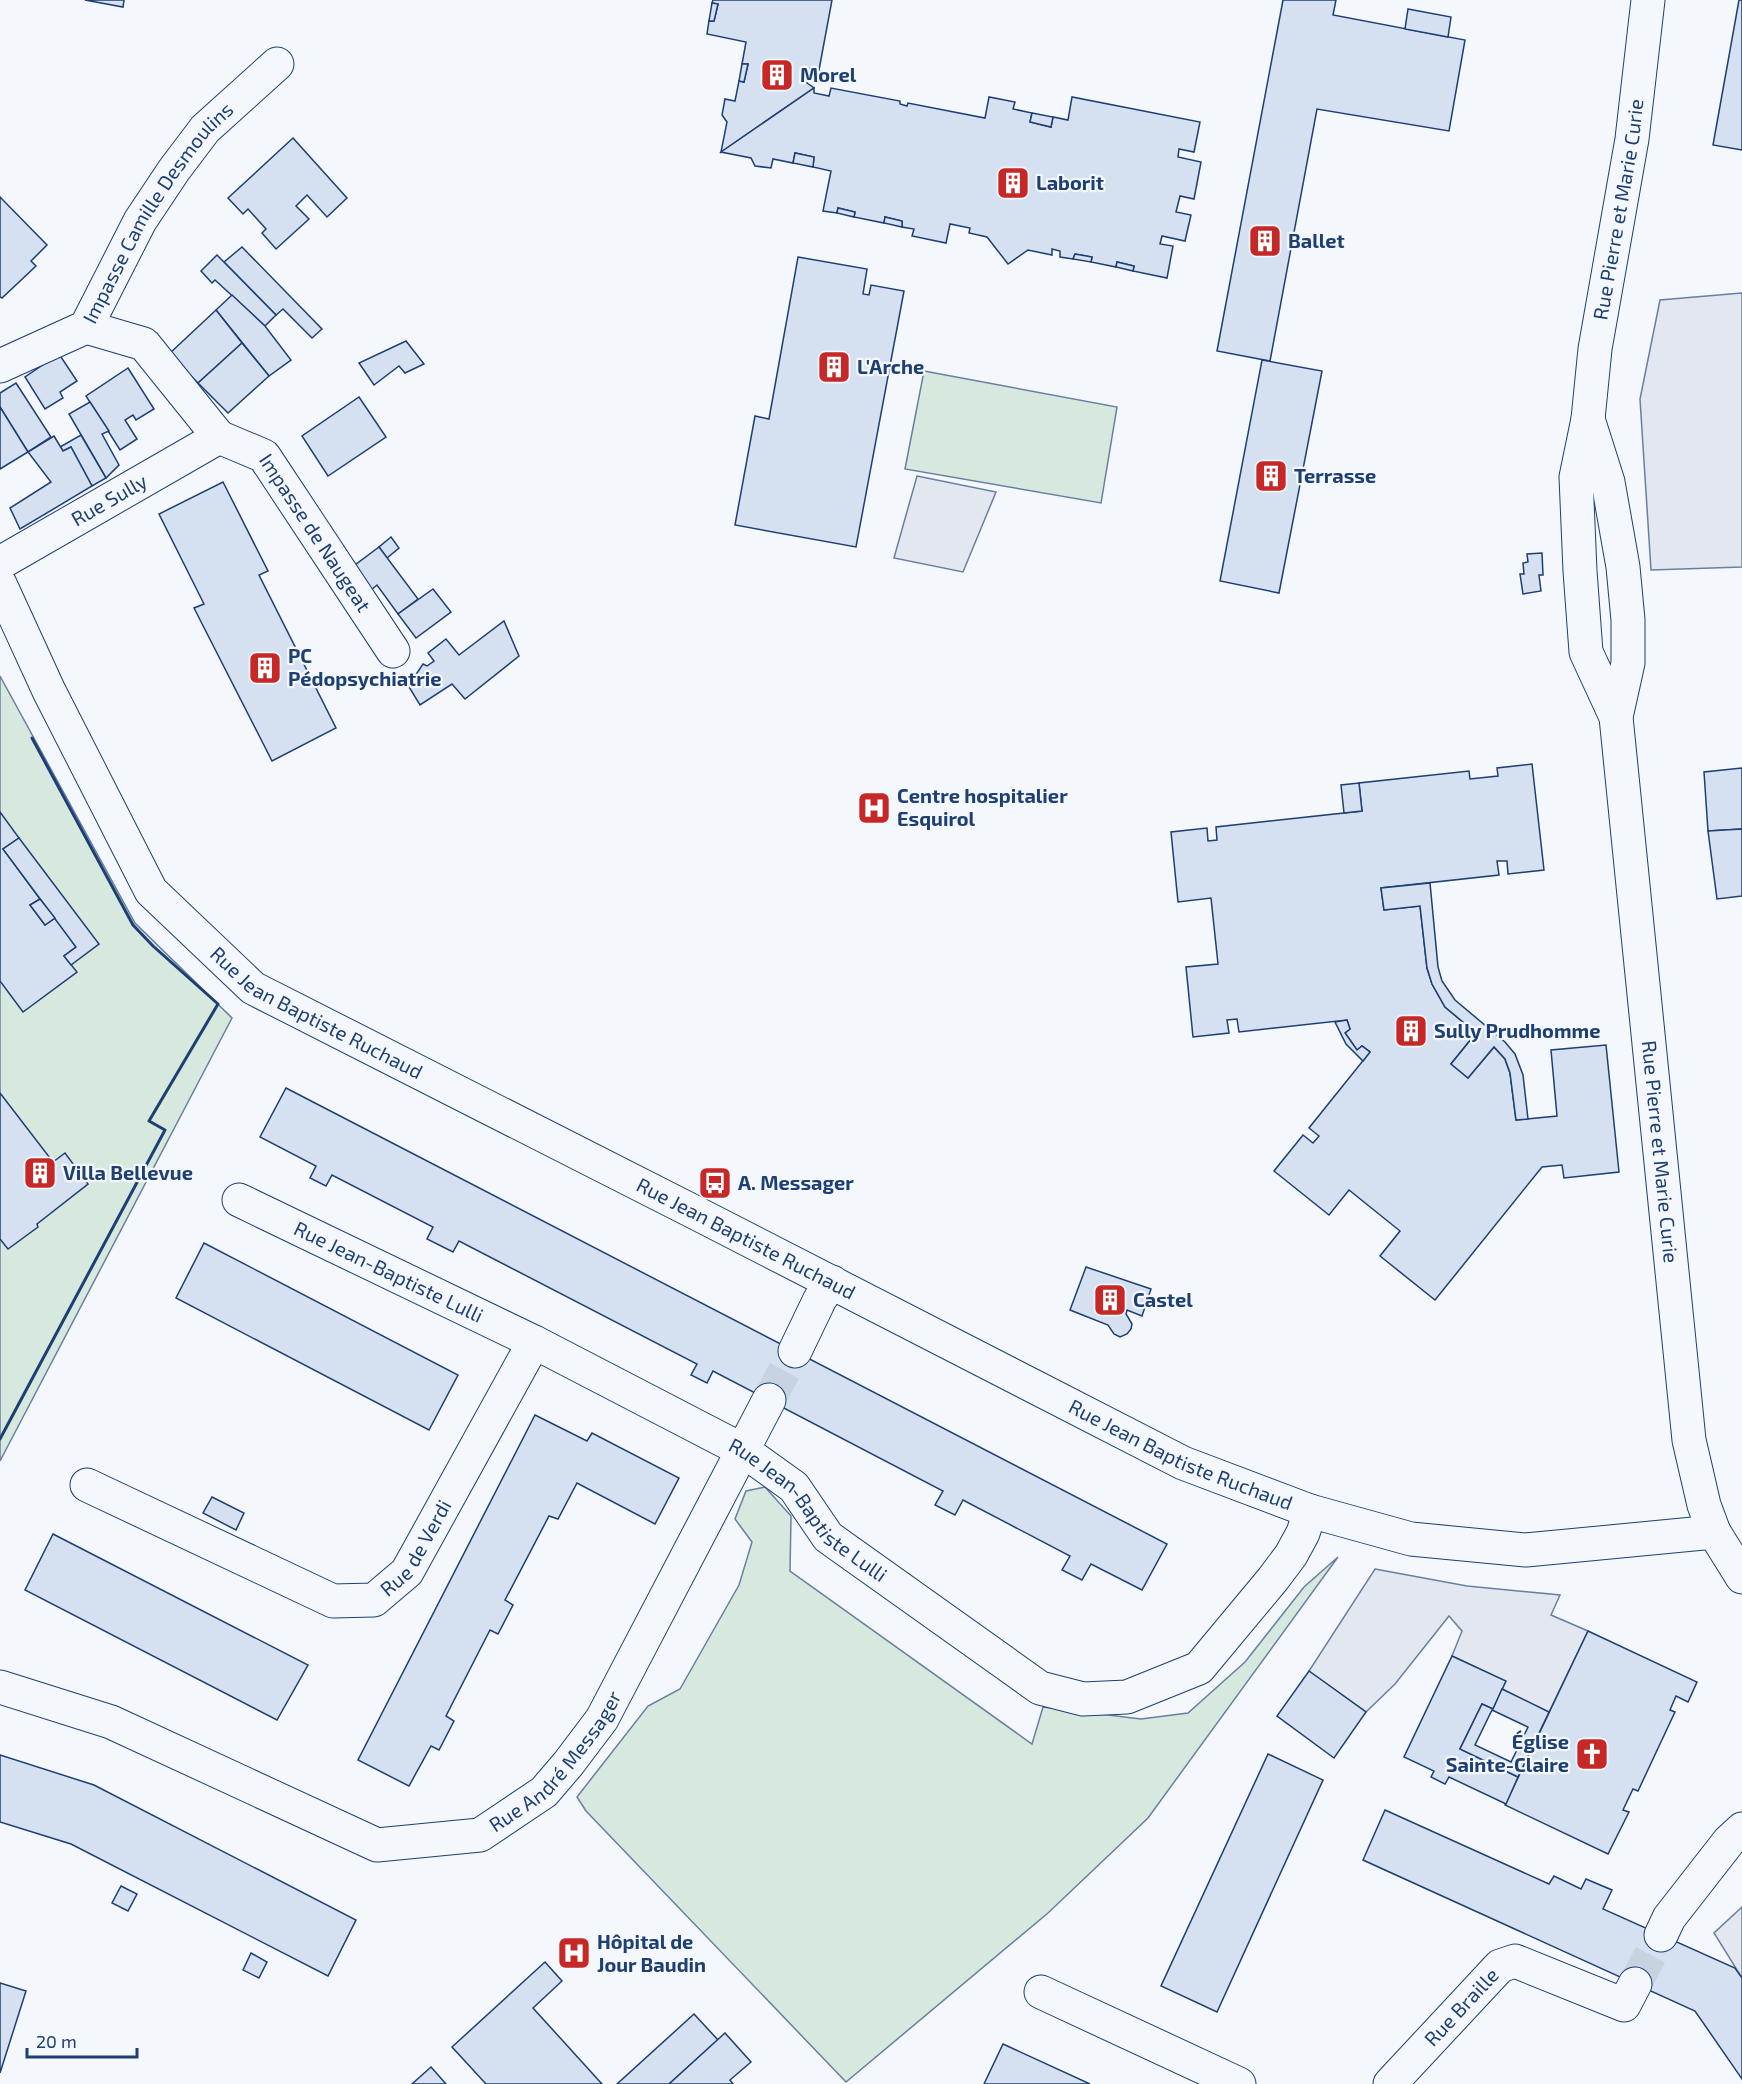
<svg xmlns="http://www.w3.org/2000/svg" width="1742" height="2084" viewBox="0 0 1742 2084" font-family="'Exo 2',sans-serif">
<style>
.green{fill:#d7e8df;stroke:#687fa3;stroke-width:1.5}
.parking{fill:#e3e8f0;stroke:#687fa3;stroke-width:1.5}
.building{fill:#d5e0f0;stroke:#1d3f73;stroke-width:1.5;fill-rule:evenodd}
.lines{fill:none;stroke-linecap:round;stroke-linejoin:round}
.minor-tunnel{stroke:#c9d2e0;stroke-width:33;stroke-dasharray:33 16;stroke-linecap:butt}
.minor-casing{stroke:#1d3f73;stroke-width:35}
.major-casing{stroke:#1d3f73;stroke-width:35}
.minor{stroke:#f4f7fb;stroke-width:33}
.major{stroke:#f4f7fb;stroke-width:33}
.wall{stroke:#1d3f73;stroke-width:3}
.labels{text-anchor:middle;stroke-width:4.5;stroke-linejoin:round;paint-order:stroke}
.poi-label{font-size:20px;font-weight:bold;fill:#1d3f73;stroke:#f4f7fb;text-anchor:start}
.street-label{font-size:20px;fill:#1d3f73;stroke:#f4f7fb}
</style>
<rect width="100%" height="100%" fill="#f4f7fb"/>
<g class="green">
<polygon points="924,371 1117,407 1101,503 905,469"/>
<polygon points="0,676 135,923 232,1018 0,1461"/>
<polygon points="765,1487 791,1516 790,1571 1032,1744 1043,1707 1141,1719 1188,1713 1245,1662 1304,1587 1338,1557 1148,1818 1048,1913 846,2082 586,1811 577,1797 648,1706 680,1689 739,1585 752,1542 735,1519 746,1491"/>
</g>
<g class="parking">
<polygon points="1742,293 1742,567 1651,570 1640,399 1660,300"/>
<polygon points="917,476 996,492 963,572 894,558"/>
<polygon points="1375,1569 1467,1586 1560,1595 1551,1615 1588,1631 1549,1712 1502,1689 1505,1681 1452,1656 1462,1631 1449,1616 1395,1684 1366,1712 1309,1671"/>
<polygon points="1742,1907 1742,1978 1714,1933"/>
</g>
<g class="building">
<polygon points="85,0 124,0 123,7"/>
<polygon points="713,0 832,0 819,70 810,68 807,83 814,88 721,152 727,122 722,115 725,99 735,101 739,81 744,82 748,64 742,64 746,42 707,34 709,21 714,21 718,4 712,3"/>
<polygon points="1283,0 1336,0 1333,15 1465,40 1449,131 1317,109 1270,361 1217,351"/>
<polygon points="1739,0 1742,0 1742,150 1713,145"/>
<polygon points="712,3 718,4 714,21 709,21"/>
<polygon points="1408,9 1451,17 1448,37 1405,29"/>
<polygon points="742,64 748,64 744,82 739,81"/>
<polygon points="814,88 814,93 829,96 831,88 900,101 900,104 907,106 908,103 985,118 989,97 1015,102 1013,109 1032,113 1030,122 1051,127 1053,117 1068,120 1072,97 1200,122 1194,152 1179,149 1178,157 1201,162 1194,199 1180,196 1176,212 1191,215 1185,241 1162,236 1160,244 1173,246 1167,278 1133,271 1134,266 1117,262 1116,267 1091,262 1092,257 1075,254 1073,259 1060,257 1060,251 1052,249 1052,255 1028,250 1008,264 987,237 969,233 970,228 950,224 946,243 912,236 914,229 902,227 902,221 885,217 884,223 854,217 855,212 838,208 837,213 823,211 831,171 813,167 814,157 795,153 793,163 773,159 771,168 755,166 751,158 721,152"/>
<polygon points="1032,113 1053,117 1051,127 1030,122"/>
<polygon points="293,138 347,198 327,217 307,195 296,206 309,219 276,249 262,233 266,229 248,209 243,214 228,198"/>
<polygon points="795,153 814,157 813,167 793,163"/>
<polygon points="0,197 47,245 31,261 36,266 2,298 0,297"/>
<polygon points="838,208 855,212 854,217 837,213"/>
<polygon points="885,217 902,221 902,227 884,223"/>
<polygon points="242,247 322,329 312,338 283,309 276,315 224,262"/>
<polygon points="1075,254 1092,257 1091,262 1073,259"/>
<polygon points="217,255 276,315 265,326 215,280 212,283 201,271"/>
<polygon points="798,257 867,269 863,294 869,295 871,285 904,291 856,547 735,525 755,416 769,419"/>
<polygon points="1117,262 1134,266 1133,271 1116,267"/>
<polygon points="232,295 265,326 291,360 269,376 216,310"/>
<polygon points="216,310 242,343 198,383 169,354"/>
<polygon points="406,341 424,364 405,373 399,366 374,385 359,363"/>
<polygon points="242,343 269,376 228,413 198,383"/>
<polygon points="59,354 77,381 60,392 63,398 45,409 25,377"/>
<polygon points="1262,360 1322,371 1279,593 1220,581"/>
<polygon points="128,368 154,409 136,420 133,415 125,420 137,439 120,450 86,396"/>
<polygon points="16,383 51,437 28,452 0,407 0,393"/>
<polygon points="359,397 386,437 328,476 302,436"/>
<polygon points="90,402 109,431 102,434 119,465 106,478 69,414"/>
<polygon points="0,407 28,452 0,469"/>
<polygon points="81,435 106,478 92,486 71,447 63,451 60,447"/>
<polygon points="54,436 63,451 71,447 92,486 20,529 10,508 51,482 28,452"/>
<polygon points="223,482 268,571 259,575 336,728 272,761 194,608 204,604 159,514"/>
<polygon points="391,537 399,548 387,558 379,547"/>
<polygon points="379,547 418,599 398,614 377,585 370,591 351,568"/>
<polygon points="1542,553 1543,575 1539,575 1541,591 1523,594 1520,574 1524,574 1523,563 1528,562 1527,554"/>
<polygon points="433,589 451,612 416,638 398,614"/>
<polygon points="504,621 519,656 465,699 452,684 420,705 406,682 415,676 423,664 427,666 434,661 428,653 446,639 459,655"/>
<polygon points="1532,764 1544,870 1508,874 1507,861 1497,861 1499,875 1381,888 1384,910 1420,906 1427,968 1432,984 1445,1007 1476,1033 1451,1064 1468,1078 1494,1047 1505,1059 1510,1073 1516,1120 1557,1116 1551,1050 1606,1045 1619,1172 1564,1178 1562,1165 1542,1167 1435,1300 1380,1256 1400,1231 1349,1190 1329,1215 1274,1171 1303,1135 1313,1143 1319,1136 1309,1128 1370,1052 1362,1046 1357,1050 1345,1033 1350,1029 1347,1020 1239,1032 1237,1019 1227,1020 1229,1033 1193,1037 1186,967 1218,964 1211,898 1178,902 1171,832 1207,828 1208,841 1217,840 1216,827 1362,811 1359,783 1469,771 1470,779 1498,776 1497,768"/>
<polygon points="1742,768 1742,829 1708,831 1704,772"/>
<polygon points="1359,783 1362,811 1344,813 1341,785"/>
<polygon points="0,812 19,838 3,849 40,899 30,905 45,925 55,918 76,947 64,956 77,972 23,1012 0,981"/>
<polygon points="1742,829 1742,896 1717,899 1708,831"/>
<polygon points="19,838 99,944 71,965 64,956 76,947 3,849"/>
<polygon points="1430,883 1438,967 1442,981 1455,1000 1505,1042 1515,1054 1523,1075 1528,1119 1516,1120 1510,1073 1505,1059 1494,1047 1468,1078 1451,1064 1476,1033 1445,1007 1432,984 1427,968 1420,906 1384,910 1381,888"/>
<polygon points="40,899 55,918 45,925 30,905"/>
<polygon points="1347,1020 1350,1029 1345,1033 1357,1050 1362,1046 1370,1052 1363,1061 1346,1044 1335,1022"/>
<polygon points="286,1088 1167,1544 1142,1590 1091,1564 1082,1580 1062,1570 1070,1556 963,1500 955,1515 935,1505 943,1491 713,1371 707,1383 691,1375 697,1364 459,1241 453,1252 427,1239 433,1227 332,1175 326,1186 310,1178 316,1166 260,1137"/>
<polygon points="0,1093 53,1162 65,1153 88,1184 37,1224 38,1227 8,1249 0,1239"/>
<polygon points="204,1243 458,1375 429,1430 176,1298"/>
<polygon points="1086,1267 1151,1289 1142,1316 1127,1310 1126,1314 1132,1324 1131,1329 1127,1334 1120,1337 1114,1334 1108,1325 1070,1310"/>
<polygon points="535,1415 587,1441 592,1433 679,1478 655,1524 577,1483 558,1519 549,1516 505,1600 513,1605 498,1634 490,1630 446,1716 454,1721 439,1750 431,1746 409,1786 358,1760"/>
<polygon points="212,1497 244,1513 236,1530 203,1513"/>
<polygon points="53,1534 308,1665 277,1720 25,1590"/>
<polygon points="1588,1631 1697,1682 1688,1702 1676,1696 1670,1710 1675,1712 1638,1791 1633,1789 1623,1810 1629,1812 1608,1854 1505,1805"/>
<polygon points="1452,1656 1506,1681 1493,1709 1482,1704 1460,1749 1518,1777 1506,1804 1449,1777 1445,1784 1431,1777 1434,1771 1404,1757"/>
<polygon points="1309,1671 1366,1712 1334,1758 1277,1716"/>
<path d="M1502,1689L1549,1712L1518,1777L1460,1749L1482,1704L1493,1709ZM1492,1710L1528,1727L1511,1762L1475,1745Z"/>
<polygon points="1268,1754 1323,1780 1217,2012 1161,1986"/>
<polygon points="0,1755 94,1785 356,1920 328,1976 71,1844 0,1822"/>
<polygon points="1385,1810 1549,1884 1554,1876 1581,1889 1586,1879 1612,1890 1603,1909 1735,1968 1742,1978 1742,2079 1695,2011 1363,1860"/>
<polygon points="121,1886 137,1894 128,1911 112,1903"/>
<polygon points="251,1953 267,1962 259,1978 243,1970"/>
<polygon points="545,1962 562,1981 533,2008 602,2084 486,2084 452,2047"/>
<polygon points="0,1983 26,1991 0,2073"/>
<polygon points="694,2014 718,2040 669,2084 617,2084"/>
<polygon points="725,2033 751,2062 730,2080 733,2084 669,2084"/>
<polygon points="1003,2044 1090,2084 984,2084"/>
<polygon points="431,2067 446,2084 412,2084"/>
</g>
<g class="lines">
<g class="minor-tunnel">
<polyline points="769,1400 795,1351"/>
<polyline points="1635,1984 1661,1935"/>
</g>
<g class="minor-casing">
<g id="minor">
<path id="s1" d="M86,327L144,344L219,437L264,456L393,651"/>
<path id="s2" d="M0,366L86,327L140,221L174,170L205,129L277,64"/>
<path id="s3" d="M0,563L219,437"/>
<path id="s4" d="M239,1200L534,1342L744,1451L794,1487L828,1537L1040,1688L1083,1699L1127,1697L1199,1668L1273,1579L1291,1555L1303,1533L1310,1511"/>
<polyline points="795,1351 820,1299 832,1282"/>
<path id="s5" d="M87,1485L333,1601L374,1600L407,1572L534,1342"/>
<path id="s6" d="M0,1687L111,1722L377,1845L480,1835L544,1792L568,1764L602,1719L769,1400"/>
<polyline points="1661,1935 1669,1918 1729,1841 1742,1829"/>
<polyline points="1041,1992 1239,2084"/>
<path id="s7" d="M1390,2084L1500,1966L1515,1961L1624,2005L1635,1984"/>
</g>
</g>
<g class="major-casing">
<g id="major">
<path id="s8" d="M1588,419L1608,482L1623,567L1628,620V663L1616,717L1689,1440L1704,1505L1714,1532L1742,1577"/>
<path id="s9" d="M0,584L49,691L151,891L253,988L700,1215L1183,1463L1310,1511L1411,1539L1526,1550L1714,1532"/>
<path id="s10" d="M1616,717L1586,652L1580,571L1576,477L1588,419L1595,349L1632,139L1648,0"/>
</g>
</g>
<use href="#minor" class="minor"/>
<use href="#major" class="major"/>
<polyline class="wall" points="0,1439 165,1130 149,1121 218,1004 153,946 133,925 32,738"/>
</g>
<defs>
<g id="building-square" transform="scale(1.725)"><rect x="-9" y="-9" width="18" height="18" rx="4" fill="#c62828" stroke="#f4f7fb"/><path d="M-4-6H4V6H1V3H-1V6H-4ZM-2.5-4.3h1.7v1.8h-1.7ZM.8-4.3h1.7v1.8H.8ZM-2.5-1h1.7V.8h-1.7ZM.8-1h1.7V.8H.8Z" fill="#fff"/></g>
<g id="hospital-square" transform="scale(1.725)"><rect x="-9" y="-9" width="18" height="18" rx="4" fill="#c62828" stroke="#f4f7fb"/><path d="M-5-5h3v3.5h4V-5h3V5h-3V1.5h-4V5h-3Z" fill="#fff"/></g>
<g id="bus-square" transform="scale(1.725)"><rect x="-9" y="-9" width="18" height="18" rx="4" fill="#c62828" stroke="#f4f7fb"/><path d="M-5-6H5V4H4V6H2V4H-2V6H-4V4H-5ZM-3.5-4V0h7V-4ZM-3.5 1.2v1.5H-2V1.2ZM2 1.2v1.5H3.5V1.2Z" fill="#fff"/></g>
<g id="church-square" transform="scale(1.725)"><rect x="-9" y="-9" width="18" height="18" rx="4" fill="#c62828" stroke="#f4f7fb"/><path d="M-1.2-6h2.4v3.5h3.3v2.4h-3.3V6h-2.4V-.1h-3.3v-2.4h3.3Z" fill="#fff"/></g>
</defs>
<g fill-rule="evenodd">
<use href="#building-square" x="777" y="75"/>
<use href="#building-square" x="1013" y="183"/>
<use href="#building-square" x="1265" y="241"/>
<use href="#building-square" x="834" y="367"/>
<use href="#building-square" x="1271" y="476"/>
<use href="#building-square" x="265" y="668"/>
<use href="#hospital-square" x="874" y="808"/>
<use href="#building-square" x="1411" y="1031"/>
<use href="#building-square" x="40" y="1173"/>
<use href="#bus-square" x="715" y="1183"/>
<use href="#building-square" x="1110" y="1300"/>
<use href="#church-square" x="1592" y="1754"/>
<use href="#hospital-square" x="574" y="1953"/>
</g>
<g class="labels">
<g class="poi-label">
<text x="800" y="82">Morel</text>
<text x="1036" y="190">Laborit</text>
<text x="1288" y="248">Ballet</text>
<text x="857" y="374">L'Arche</text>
<text x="1294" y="483">Terrasse</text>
<text x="288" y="663">PC<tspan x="288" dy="23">Pédopsychiatrie</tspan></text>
<text x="897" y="803">Centre hospitalier<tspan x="897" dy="23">Esquirol</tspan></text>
<text x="1434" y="1038">Sully Prudhomme</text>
<text x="63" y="1180">Villa Bellevue</text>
<text x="738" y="1190">A. Messager</text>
<text x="1133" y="1307">Castel</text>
<text x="1569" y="1749" text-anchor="end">Église<tspan x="1569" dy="23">Sainte-Claire</tspan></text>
<text x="597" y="1949">Hôpital de<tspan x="597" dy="23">Jour Baudin</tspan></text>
</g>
<g class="street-label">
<text dy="7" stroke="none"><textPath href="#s10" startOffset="518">Rue Pierre et Marie Curie</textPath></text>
<text dy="7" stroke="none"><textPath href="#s2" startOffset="230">Impasse Camille Desmoulins</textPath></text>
<text dy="7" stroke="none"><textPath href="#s3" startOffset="126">Rue Sully</textPath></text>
<text dy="7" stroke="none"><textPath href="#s1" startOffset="321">Impasse de Naugeat</textPath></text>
<text dy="7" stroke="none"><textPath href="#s9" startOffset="550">Rue Jean Baptiste Ruchaud</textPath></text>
<text dy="7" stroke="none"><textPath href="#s8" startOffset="741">Rue Pierre et Marie Curie</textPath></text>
<text dy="7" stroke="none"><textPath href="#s9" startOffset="1036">Rue Jean Baptiste Ruchaud</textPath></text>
<text dy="7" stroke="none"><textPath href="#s4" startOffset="166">Rue Jean-Baptiste Lulli</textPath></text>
<text dy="7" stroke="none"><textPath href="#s9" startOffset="1522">Rue Jean Baptiste Ruchaud</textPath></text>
<text dy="7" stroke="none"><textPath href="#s4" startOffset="652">Rue Jean-Baptiste Lulli</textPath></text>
<text dy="7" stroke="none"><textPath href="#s5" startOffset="381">Rue de Verdi</textPath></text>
<text dy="7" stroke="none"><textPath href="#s6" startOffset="620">Rue André Messager</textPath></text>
<text dy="7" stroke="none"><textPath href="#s7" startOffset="105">Rue Braille</textPath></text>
</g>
</g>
<path d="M27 2048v9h110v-9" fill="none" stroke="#1d3f73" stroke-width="3"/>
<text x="36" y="2048" font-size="18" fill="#1d3f73" stroke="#f4f7fb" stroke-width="4.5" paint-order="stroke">20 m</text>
</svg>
